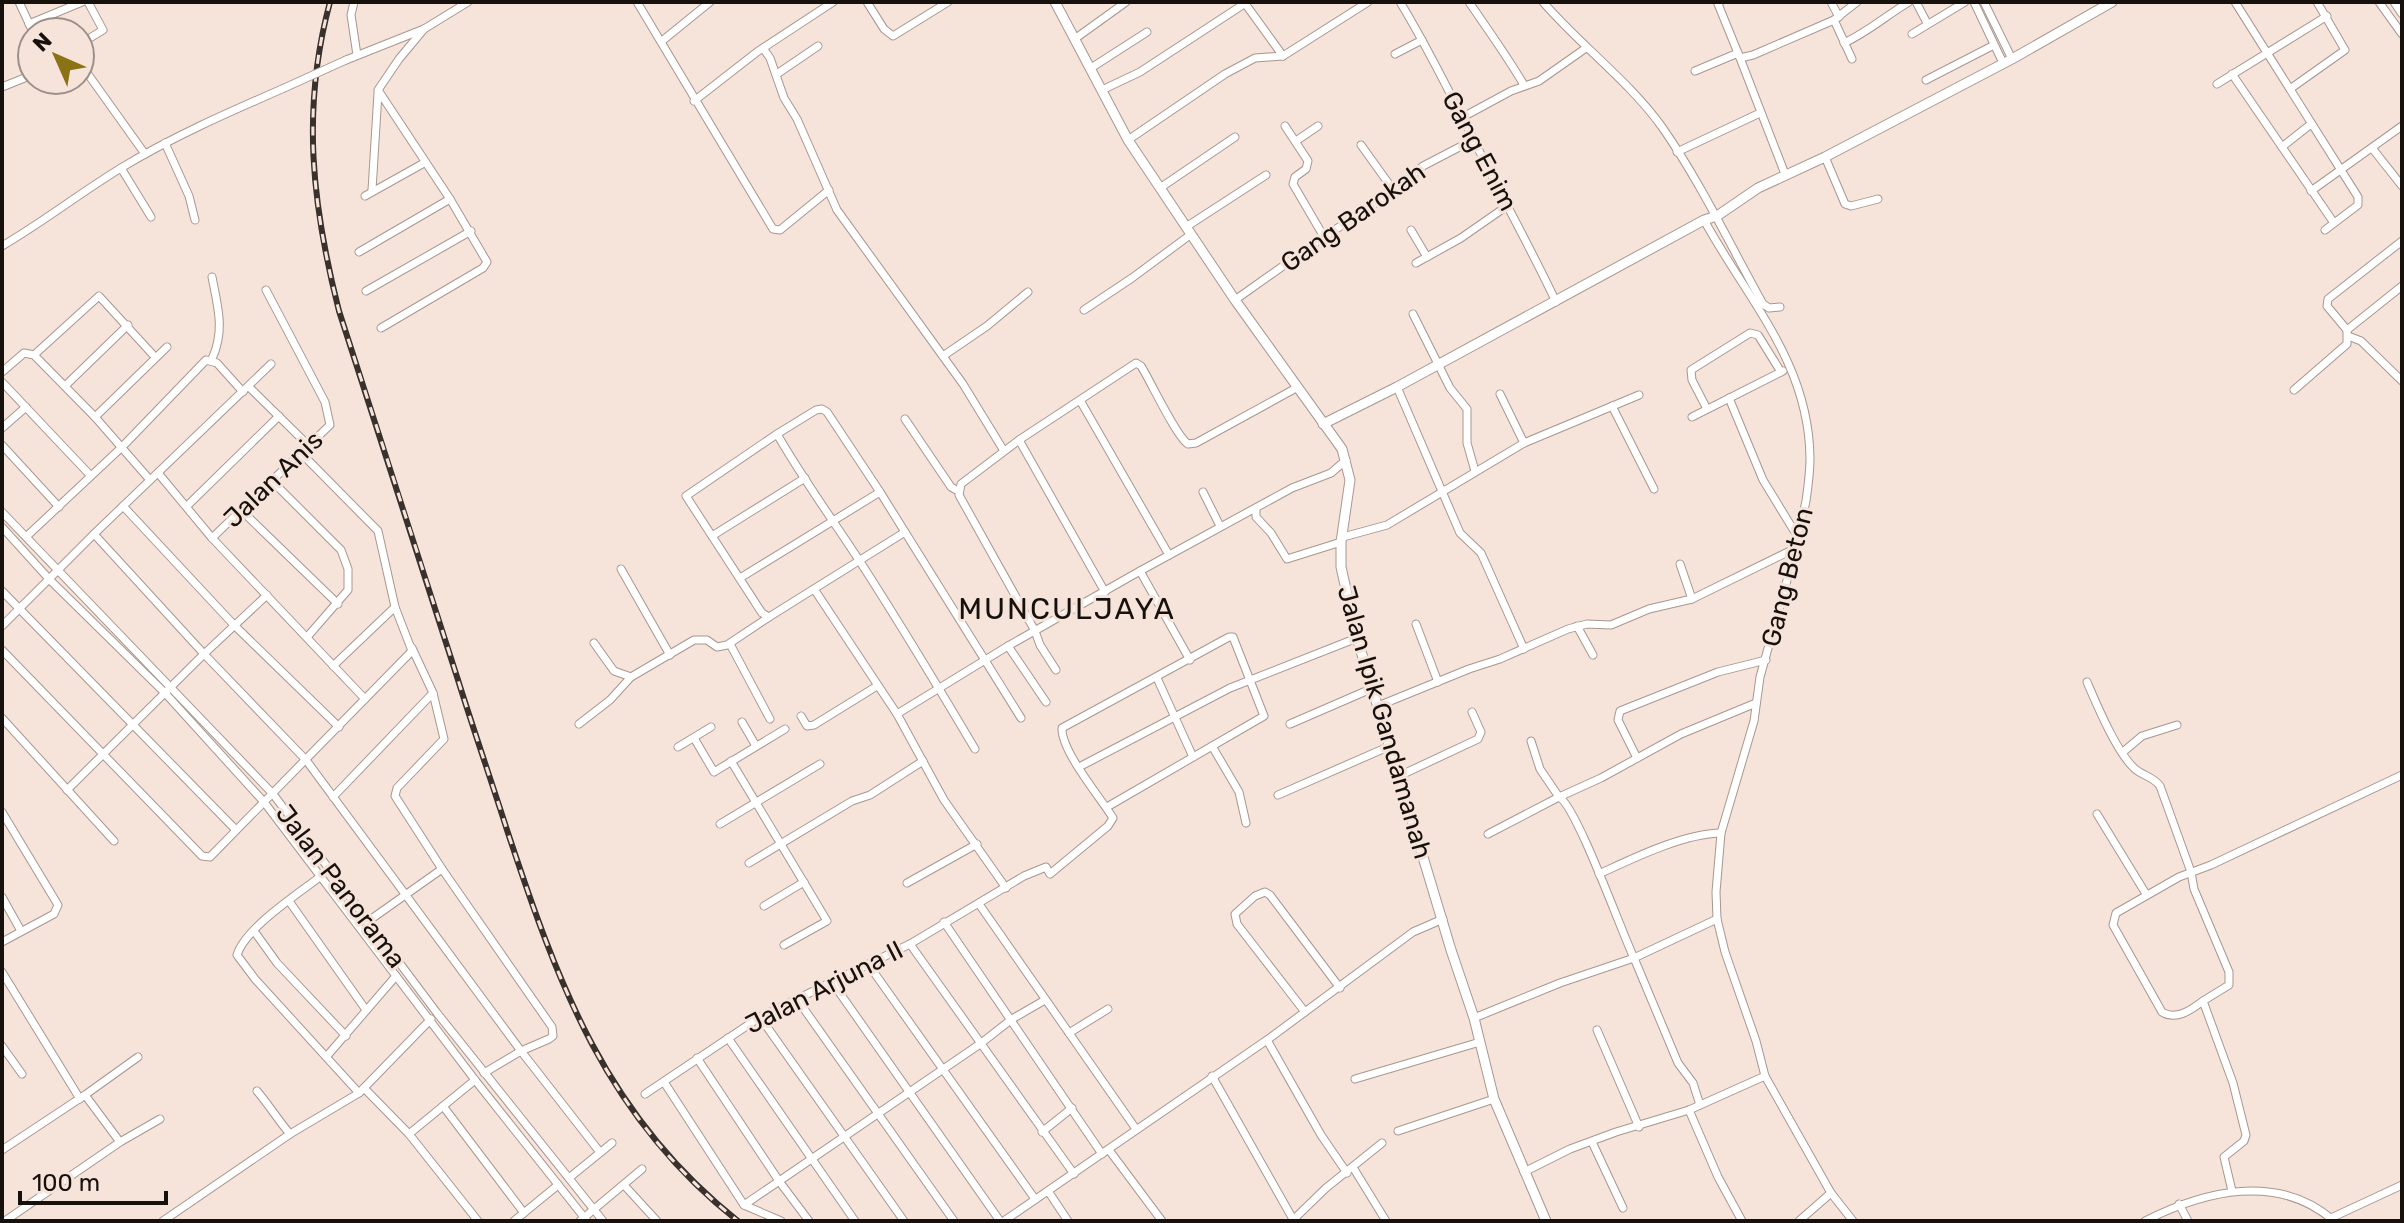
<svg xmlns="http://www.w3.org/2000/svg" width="2404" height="1223" viewBox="0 0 2404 1223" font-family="Rubik,sans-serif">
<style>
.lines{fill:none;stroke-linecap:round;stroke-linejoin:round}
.minor-casing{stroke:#a8978f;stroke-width:9}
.tertiary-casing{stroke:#a8978f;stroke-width:11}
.minor{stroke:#fff;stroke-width:7}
.tertiary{stroke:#fff;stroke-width:9}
.rail-casing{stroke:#39312d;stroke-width:6}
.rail{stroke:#f6e4db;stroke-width:3;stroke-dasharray:9;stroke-linecap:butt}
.minor-bridge-casing{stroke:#a8978f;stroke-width:9;stroke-linecap:butt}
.minor-bridge{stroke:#fff;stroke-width:7}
.labels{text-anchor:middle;stroke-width:6;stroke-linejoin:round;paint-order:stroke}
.street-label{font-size:26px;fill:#17110e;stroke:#f6e4db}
.quarter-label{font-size:30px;letter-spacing:2px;fill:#17110e;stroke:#f6e4db}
</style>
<rect width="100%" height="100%" fill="#f6e4db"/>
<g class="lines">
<g class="minor-casing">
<g id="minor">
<polyline points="19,2 33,32"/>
<polyline points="354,2 351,15 357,55"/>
<polyline points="637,2 773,229 780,230 829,190"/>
<polyline points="867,2 884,29 893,36 948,2"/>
<polyline points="1244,2 1283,56"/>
<path d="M1400,2C1433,56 1460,114 1489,170C1511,214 1535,257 1556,302"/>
<path d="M1469,2C1488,30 1507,56 1524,85"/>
<path d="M1543,2C1581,46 1628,80 1662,127C1701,183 1730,245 1763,304L1769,308L1780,307"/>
<polyline points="1720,2 1718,4 1740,58 1753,55 1834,20"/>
<polyline points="1831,2 1839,17"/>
<polyline points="1916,2 1927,23"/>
<polyline points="1974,2 2003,63"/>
<polyline points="1984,2 2012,59"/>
<polyline points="2235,2 2358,197 2358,205 2325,230"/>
<polyline points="2379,2 2402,34"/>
<polyline points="2394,2 2402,14"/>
<polyline points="29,24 82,2"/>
<polyline points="1912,34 1965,2"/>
<polyline points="1076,38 1126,2"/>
<polyline points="662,41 710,2"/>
<path d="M1844,43C1868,32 1887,15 1909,2"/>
<polyline points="80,44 103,30 88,2"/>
<polyline points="763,48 770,58 784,98 797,119 837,210 963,384 1004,451"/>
<polyline points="1395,54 1422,40"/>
<polyline points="1740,58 1785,174"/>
<polyline points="1852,59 1834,20 1857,2"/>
<polyline points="346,60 424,29 468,2"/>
<polyline points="80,63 145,154"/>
<polyline points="1091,68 1147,32"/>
<polyline points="1695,71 1738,53"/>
<polyline points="777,74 818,46"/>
<polyline points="2232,74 2334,223"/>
<polyline points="1926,80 1994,45"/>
<polyline points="2217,84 2327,16"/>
<polyline points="2,87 32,75"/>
<polyline points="2290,89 2345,50 2317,2"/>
<polyline points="1102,90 1140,72 1244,4"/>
<polyline points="694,101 757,52 833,2"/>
<polyline points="1463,117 1511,91 1539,81 1586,48"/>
<polyline points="1285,126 1308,161 1306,169 1295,177 1293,184 1324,237"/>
<polyline points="1128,140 1225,74 1255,58 1283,56 1368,2"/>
<polyline points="1296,141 1318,126"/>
<polyline points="165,143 189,196 195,220"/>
<polyline points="1361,145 1394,191"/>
<polyline points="2282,147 2311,124"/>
<polyline points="2372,148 2402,186"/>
<polyline points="1677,152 1760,113"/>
<polyline points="1825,157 1845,204 1851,206 1878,199"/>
<polyline points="121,168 151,217"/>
<polyline points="1160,188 1235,137"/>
<polyline points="372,190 378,93"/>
<polyline points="2311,191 2402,126"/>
<polyline points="365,196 424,163"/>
<polyline points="1186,227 1266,175"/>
<polyline points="1411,230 1427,257"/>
<polyline points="2402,241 2328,299 2327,306 2347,330 2402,286"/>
<path d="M2,246C43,222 80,193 121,168C172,137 227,113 282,89"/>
<polyline points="359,252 450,199"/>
<polyline points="1416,263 1461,238 1507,206"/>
<polyline points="366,291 471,231"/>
<polyline points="1235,300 1324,237 1394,191 1423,166 1473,140"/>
<polyline points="1084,310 1132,278 1190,235"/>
<polyline points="1413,314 1450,388 1467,409 1467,443 1475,471"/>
<polyline points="381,328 483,268 487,262 450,199 378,90 399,59 424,29"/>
<polyline points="2348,336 2361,341 2402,381"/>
<polyline points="34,355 99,296 155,357"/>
<polyline points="943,356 987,326 1028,292"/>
<path d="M212,359C225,330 218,308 212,277"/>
<polyline points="2,372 24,353 34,355 95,417 150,480"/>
<polyline points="2,382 90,475"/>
<polyline points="65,386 128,325"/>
<polyline points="249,387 308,445"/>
<polyline points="1397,387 1460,533 1481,553 1524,649"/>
<polyline points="2294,390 2347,344 2347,330"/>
<polyline points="1500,394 1524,443"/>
<polyline points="1729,398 1763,480 1796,534"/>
<polyline points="1081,402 1169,555"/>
<polyline points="1612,406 1654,489"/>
<polyline points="1707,409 1692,380 1691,370 1750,333 1758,335 1781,372"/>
<polyline points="95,417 167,347"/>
<polyline points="1692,417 1783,371"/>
<polyline points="905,419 951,487 958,491"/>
<polyline points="2,428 26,407"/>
<polyline points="777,434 816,410 822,409 827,412 880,492 1021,718"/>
<polyline points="1019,440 1105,592"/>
<polyline points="2,445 59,507"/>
<polyline points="158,473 212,538 365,699"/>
<polyline points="272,481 341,550 348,569 348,590 308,636"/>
<polyline points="1203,492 1220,526"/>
<polyline points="123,506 234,625 339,727"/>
<polyline points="187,506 279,416"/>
<polyline points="1256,508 1256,517 1271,533 1287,559 1341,542"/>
<polyline points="242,511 338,604"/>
<polyline points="2,512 273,794 437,1013 603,1221"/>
<polyline points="2,527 50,580 165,693 264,802 475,1080 587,1221"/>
<path d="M905,532L769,617L762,613L686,496L777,434C801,476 830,516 857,557C898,620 937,685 975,749"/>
<polyline points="94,534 204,654 306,760 521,1051 599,1151"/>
<polyline points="27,536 122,447 206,360 217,363 243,392"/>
<polyline points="712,536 805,478"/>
<polyline points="1343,537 1387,525 1524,443 1639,395"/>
<polyline points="212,538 330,425 325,402 266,290"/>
<polyline points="1680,564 1692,599"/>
<polyline points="621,569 670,655"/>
<polyline points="1140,571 1190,660"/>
<polyline points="740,578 880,492"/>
<polyline points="814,589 897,714 944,800 1006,888"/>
<polyline points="2,591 236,830"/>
<polyline points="1416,624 1438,682"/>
<polyline points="2,626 94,534 271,364"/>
<polyline points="1577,626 1593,655"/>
<polyline points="594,643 614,671 631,677 694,640 707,640 717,647 727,645 769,617"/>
<polyline points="730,644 770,719"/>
<polyline points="1008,646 1046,702"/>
<polyline points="412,648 433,693 444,739 397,788 395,796 442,869 552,1027 553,1036 549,1039 521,1051 484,1073"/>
<polyline points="2,650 202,856 210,857 412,651 395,607 378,531 301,453"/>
<polyline points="333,666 395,607"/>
<path d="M1056,670L1040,645L1035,631L959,495L961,484L1019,440L1136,363L1141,366C1151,382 1176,436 1188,444L1196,443L1298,387"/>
<polyline points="1157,678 1193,757"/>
<path d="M2087,682C2097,705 2116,751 2134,768C2142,776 2153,776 2160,786L2191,872L2194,889L2229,972V985L2203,1001L2233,1083L2246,1135L2244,1141L2224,1157L2232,1191"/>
<polyline points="1378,706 1469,669 1500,659 1568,629 1587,624 1611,625 1649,609 1692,599 1796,548"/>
<polyline points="897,714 1008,646 1140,571 1292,488 1331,473 1346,460"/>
<polyline points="801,716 807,726 814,725 877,686"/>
<polyline points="2,718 114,841"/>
<polyline points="742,722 756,746"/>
<polyline points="579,724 610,700 631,677"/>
<polyline points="1290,724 1373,688"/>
<polyline points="694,738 714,772 785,729"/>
<polyline points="1212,746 1239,792 1246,823"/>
<polyline points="678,747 711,727"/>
<polyline points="2123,752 2142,736 2177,725"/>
<polyline points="1637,758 1618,720 1620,711 1718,672 1766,660"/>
<polyline points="731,761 827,921 784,945"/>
<polyline points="1079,767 1230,688 1357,638"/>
<polyline points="1399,776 1478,739 1481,732 1472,712"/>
<polyline points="67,790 204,654 267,595"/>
<polyline points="1278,795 1390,746"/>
<polyline points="333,797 433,693"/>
<polyline points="2,812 58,905 54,914 2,942"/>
<polyline points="2097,814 2146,894"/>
<polyline points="720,824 820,764"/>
<polyline points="1488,834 1559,797 1540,769 1531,741"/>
<polyline points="749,863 852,801 870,795 923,761"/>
<path d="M1599,874C1634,858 1682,834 1721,833"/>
<path d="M321,876C298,894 245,928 237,955L255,979L359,1093"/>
<polyline points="907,883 977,844"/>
<polyline points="2,897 21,931"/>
<polyline points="289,901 366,1010"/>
<polyline points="979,904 1136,1129"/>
<polyline points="764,906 804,882"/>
<polyline points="367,922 442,869"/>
<polyline points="944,922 1102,1154"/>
<polyline points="254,931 277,963 346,1036"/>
<polyline points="910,944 1074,1174"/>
<polyline points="868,964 1035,1199"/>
<polyline points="2,972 80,1099"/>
<polyline points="832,982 1000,1221"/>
<polyline points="797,999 954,1221"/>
<path d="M2203,1001C2191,1010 2176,1021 2162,1012L2113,925L2116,913L2179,877L2211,865L2402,775"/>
<polyline points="1305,1012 1237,924 1235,914 1255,896 1265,892 1270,895 1340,988"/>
<polyline points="760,1017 904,1221"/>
<path d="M1474,1018L1560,983L1634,958C1622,933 1576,805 1559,797L1601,778L1681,734L1756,703"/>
<polyline points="1597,1030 1639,1127"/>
<polyline points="1069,1033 1108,1009"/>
<polyline points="728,1038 855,1221"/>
<polyline points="1267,1040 1321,1135 1347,1173"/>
<polyline points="2,1046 22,1074"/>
<polyline points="327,1056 396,976"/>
<polyline points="697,1058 779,1181 809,1221"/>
<polyline points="1212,1076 1294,1221"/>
<polyline points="1765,1076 1831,1193 1853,1221"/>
<polyline points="1355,1079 1480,1042"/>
<polyline points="664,1082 744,1205 781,1221"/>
<polyline points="364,1088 409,1134 478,1221"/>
<path d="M257,1091C269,1105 278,1120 290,1134"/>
<path d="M645,1094L760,1017L910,944L1024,876L1046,867L1050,874L1108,826L1113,818C1100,797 1061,751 1062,728L1229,637H1233L1264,716L1107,807"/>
<polyline points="85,1095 120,1142"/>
<polyline points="1700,1105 1693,1083 1678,1063 1634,958 1717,919"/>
<polyline points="443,1106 524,1213"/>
<polyline points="1689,1110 1718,1177 1742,1221"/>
<polyline points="1398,1131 1494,1099"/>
<polyline points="1042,1132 1072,1108"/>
<polyline points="409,1134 475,1080"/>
<polyline points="1592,1142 1623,1208"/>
<polyline points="2,1150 85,1095 138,1057"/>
<polyline points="1109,1150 1162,1221"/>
<polyline points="1354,1169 1386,1221"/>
<path d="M1524,1172L1570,1149L1616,1132L1689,1110L1765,1076L1756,1041L1725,952L1717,919L1716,892L1721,833L1754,721L1760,677L1796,548C1796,531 1803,517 1806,501C1808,487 1810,472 1810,458C1809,362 1747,299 1704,220"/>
<polyline points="569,1178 612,1143"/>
<polyline points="624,1185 657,1221"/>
<polyline points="1048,1191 1068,1221"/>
<polyline points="2179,1204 2188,1221"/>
<polyline points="744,1205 980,1044 1012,1019 1045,1000"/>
<polyline points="2331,1218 2402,1185"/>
<polyline points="1293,1220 1326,1188 1382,1143"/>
<polyline points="5,1221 120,1142 160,1119"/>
<polyline points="163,1221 290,1134 359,1093 431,1019"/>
<polyline points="514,1221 558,1185"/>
<polyline points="580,1221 642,1169"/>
<polyline points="1004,1221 1267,1040 1413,932 1443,919"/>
<polyline points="1799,1221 1831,1193"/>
<path d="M2145,1221C2204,1191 2278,1172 2334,1221"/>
</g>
</g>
<g class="tertiary-casing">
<g id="tertiary">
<polyline points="1055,2 1128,140 1235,300 1342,449 1350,480 1341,542 1341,567 1357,638 1451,950 1474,1018 1494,1099 1546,1221"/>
<polyline points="1323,424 1397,387 1704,220 1717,216 1758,188 1825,157 2012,59 2112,2"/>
</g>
</g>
<use href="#minor" class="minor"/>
<use href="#tertiary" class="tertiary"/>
<g class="rail-casing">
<path id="rail" d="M330,2C301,109 312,205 339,311C379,434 419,557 458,680C474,731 491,780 507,830C558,984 606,1117 738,1221"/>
</g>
<use href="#rail" class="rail"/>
<g class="minor-bridge-casing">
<polyline id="minor-bridge" points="282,89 346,60"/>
</g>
<use href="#minor-bridge" class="minor-bridge"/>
</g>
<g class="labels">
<g class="street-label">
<text transform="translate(1480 151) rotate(62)" y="9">Gang Enim</text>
<text transform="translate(1353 217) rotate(-35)" y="9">Gang Barokah</text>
<text transform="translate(273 479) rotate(-44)" y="9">Jalan Anis</text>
<text transform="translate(1787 577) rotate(-76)" y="9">Gang Beton</text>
<text transform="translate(1385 722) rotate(74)" y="9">Jalan Ipik Gandamanah</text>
<text transform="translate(341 886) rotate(53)" y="9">Jalan Panorama</text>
<text transform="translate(824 987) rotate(-27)" y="9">Jalan Arjuna II</text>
</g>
<g class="quarter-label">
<text x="1067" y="619">MUNCULJAYA</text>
</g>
</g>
<rect width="2404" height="1223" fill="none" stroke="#17110e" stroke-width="8"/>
<g transform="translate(56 56) rotate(315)"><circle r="38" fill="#f6e4db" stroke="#9d9089" stroke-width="2"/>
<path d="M0-6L14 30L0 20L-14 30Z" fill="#8a7215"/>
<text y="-12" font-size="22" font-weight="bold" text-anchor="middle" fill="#17110e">N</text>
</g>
<path d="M20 1191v12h146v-12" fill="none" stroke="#17110e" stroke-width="4"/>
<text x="32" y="1191" font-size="24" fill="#17110e" stroke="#f6e4db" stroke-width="6" paint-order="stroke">100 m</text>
</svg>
